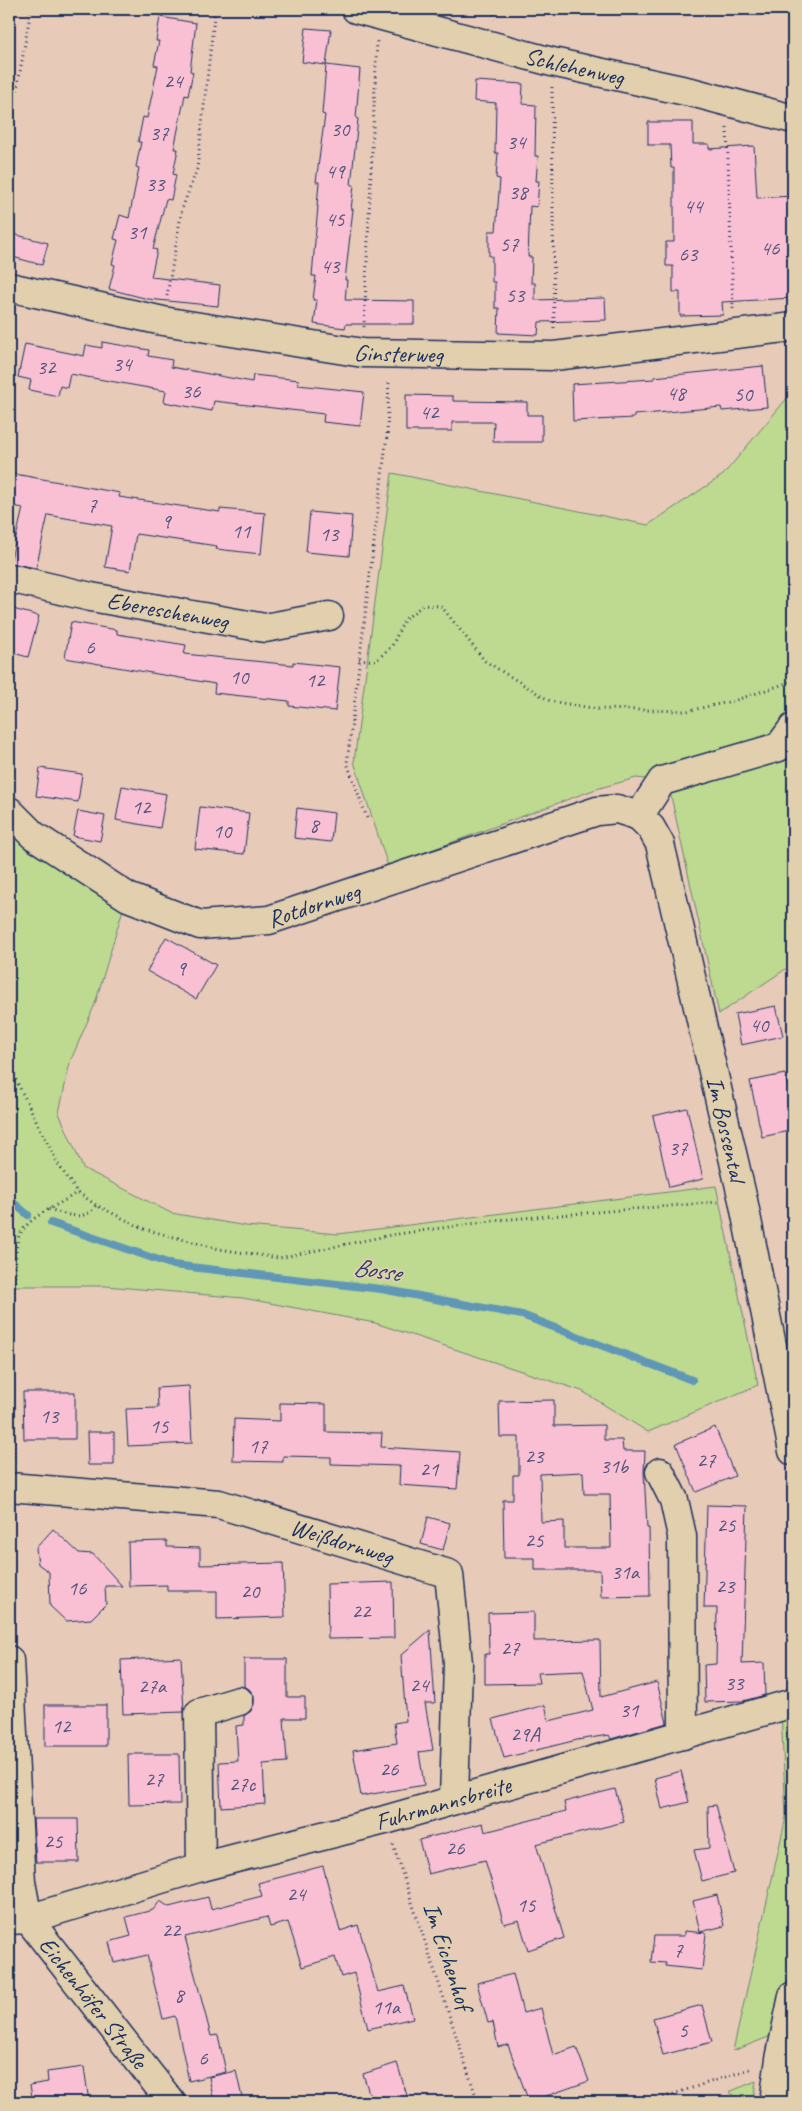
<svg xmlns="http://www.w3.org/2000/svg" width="802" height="2111" viewBox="0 0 802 2111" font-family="Caveat,sans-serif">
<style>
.green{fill:#bed990;stroke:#6c8477}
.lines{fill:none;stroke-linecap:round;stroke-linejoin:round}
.stream{stroke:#6197b6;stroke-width:8}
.building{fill:#f9c0d4;stroke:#1b2f5e;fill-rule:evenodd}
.minor-casing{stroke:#1b2f5e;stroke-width:31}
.path{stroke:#1b2f5e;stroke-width:3;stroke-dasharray:1 4;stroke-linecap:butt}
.minor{stroke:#e1cfad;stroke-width:28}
.labels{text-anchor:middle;stroke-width:4;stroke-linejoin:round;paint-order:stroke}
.number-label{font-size:21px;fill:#52537c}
.street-label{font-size:24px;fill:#1b2f5e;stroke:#e1cfad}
.water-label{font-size:25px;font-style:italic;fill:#27406d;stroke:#e1cfad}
</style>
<rect width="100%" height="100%" fill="#e8cab9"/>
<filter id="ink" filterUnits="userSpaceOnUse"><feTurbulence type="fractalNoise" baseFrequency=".02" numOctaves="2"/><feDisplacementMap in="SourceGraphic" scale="10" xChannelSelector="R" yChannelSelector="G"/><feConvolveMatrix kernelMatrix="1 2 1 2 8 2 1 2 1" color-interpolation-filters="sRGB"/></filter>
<g filter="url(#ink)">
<g class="green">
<polygon points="793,391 793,964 719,1014 671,796 662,781 636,778 596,789 388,866 354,762 392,473 648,525 723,475"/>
<polygon points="9,830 27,850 124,906 95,1004 70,1062 59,1113 83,1168 171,1213 246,1226 338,1234 716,1186 758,1385 648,1432 582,1391 375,1323 243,1298 106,1286 9,1286"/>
<polygon points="793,1706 793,1958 776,2034 733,2051 786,1817 781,1710"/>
<polygon points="756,2081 753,2102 744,2102 729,2092"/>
</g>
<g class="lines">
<g class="stream">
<polyline points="9,1199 28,1215"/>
<polyline points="51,1223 173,1265 381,1289 522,1315 692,1380"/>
</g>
</g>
<g class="building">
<polygon points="160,17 196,23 190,71 193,72 188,96 185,95 174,149 178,149 173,174 176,175 171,200 166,199 153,249 157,250 151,277 220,285 218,306 148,299 109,289 115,265 112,264 118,240 114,239 120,215 129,218 139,168 136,167 141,142 138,142 143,117 147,118 158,66 154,65 159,41 156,41"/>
<polygon points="306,28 331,30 326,65 302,62"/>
<polygon points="326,65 360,69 356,118 358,119 351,185 354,185 351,209 353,209 345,280 347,280 345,300 414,301 414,324 346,324 345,328 314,324 317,300 313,300 316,276 312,276 318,206 317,206 319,182 316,182 325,115 322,114"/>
<polygon points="475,81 523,84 522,104 536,105 535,156 538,156 536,181 539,181 537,207 530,206 528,257 532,257 531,283 535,283 535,300 605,298 606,320 539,322 538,335 498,333 499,308 495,308 495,282 492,282 492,256 489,256 489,231 496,231 500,179 496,178 498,153 495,153 496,103 474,101"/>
<polygon points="648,122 693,122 693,144 709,144 709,149 754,146 757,198 793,196 793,298 722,302 723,315 680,316 680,292 673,292 673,266 666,266 666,242 674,242 674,168 671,168 670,145 648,145"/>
<polygon points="9,233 48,243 42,265 9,256"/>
<polygon points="102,342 149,350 148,356 172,360 171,367 252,382 253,375 299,380 298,385 364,392 360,426 323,422 324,414 214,401 212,411 164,402 166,391 70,374 67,388 60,386 58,396 29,390 31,380 18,377 25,344 84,356 86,345 102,348"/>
<polygon points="763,366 767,407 722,411 721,407 634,415 634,418 573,421 572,384 654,379 654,377"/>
<polygon points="406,395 453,396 453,401 527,402 527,415 542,415 542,442 493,442 494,422 452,422 452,431 406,431"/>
<polygon points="9,473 120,493 119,497 220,512 220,509 265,513 261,554 216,549 217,546 136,534 130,571 105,567 112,526 48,515 36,568 10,563 23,508 9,505"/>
<polygon points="310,512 352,516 349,556 306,552"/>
<polygon points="9,608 39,616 28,657 9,652"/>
<polygon points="71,622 117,630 117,634 186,645 184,654 293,665 293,662 340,667 335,711 289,706 289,701 214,693 215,684 65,658"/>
<polygon points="40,768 82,774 78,802 36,796"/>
<polygon points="122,786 166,794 160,828 116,820"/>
<polygon points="200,807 249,813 244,854 195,849"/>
<polygon points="297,808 334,813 331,842 294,838"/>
<polygon points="78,811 105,816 100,841 73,836"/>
<polygon points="166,937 216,965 196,999 147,971"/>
<polygon points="776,1006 783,1036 741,1045 735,1014"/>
<polygon points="785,1074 793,1112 793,1130 762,1137 750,1081"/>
<polygon points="687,1108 703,1179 669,1187 653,1116"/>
<polygon points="189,1386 192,1443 128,1446 126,1409 158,1408 157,1388"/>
<polygon points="23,1392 75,1392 75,1439 24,1439"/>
<path d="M554,1400V1426L604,1425V1440H622L623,1451H645L644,1472L647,1528H649L650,1596L601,1597L600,1570H535V1558H504L503,1500H513V1475H519V1437H500L499,1401ZM583,1472L584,1494H610L611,1548H564V1521L541,1522L540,1474Z"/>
<polygon points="280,1403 326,1404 326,1432 382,1433 381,1447 460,1452 457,1489 399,1485 400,1466 331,1464 331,1457 283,1456 283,1462 233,1461 234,1419 280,1421"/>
<polygon points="715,1427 735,1476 696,1492 676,1444"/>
<polygon points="87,1432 114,1432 114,1465 88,1465"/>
<polygon points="707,1505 747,1506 742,1664 764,1663 765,1695 743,1701 705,1702 704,1665 716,1664 717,1608 704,1608"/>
<polygon points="428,1517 450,1523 443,1550 421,1544"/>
<polygon points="53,1529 79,1553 93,1554 122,1586 105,1586 106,1604 91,1619 66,1621 50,1606 49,1572 38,1564 36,1548"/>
<polygon points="167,1541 167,1547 200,1548 200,1565 283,1563 285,1617 217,1619 217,1591 167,1591 167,1585 129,1586 128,1542"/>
<polygon points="393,1582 394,1638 328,1639 327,1584"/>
<polygon points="534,1612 534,1641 600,1640 601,1697 657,1682 667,1723 611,1739 609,1735 577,1740 504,1758 493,1719 545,1705 549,1721 593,1710 583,1671 537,1673 539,1683 485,1684 485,1654 489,1654 488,1613"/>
<polygon points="430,1630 435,1703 425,1703 433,1750 419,1752 424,1785 361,1796 353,1750 397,1743 394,1723 406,1721 401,1655"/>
<polygon points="181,1657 184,1712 123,1714 121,1660"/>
<polygon points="244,1659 287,1659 287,1697 305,1697 305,1718 284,1718 287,1762 263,1764 265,1804 221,1807 219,1762 238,1761 236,1726 244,1725 244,1716 251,1711 254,1704 254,1696 249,1689 244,1686"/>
<rect x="45" y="1705" width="61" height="41"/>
<polygon points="128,1754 179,1754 180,1804 129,1805"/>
<polygon points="681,1771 689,1802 662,1809 655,1778"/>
<polygon points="615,1789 624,1822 536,1844 564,1938 528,1950 519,1920 504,1924 485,1860 428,1874 419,1840 483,1823 485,1832 566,1811 564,1802"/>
<polygon points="716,1805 734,1873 702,1881 694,1850 709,1848 708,1806"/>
<polygon points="33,1819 78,1819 79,1862 36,1862"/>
<polygon points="323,1866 340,1931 358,1925 378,1992 404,1986 413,2018 368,2029 354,1973 341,1977 335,1957 302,1967 288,1922 270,1927 267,1917 185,1937 211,2036 218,2035 226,2072 189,2081 175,2016 163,2019 147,1955 114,1963 109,1942 131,1936 126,1917 153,1910 160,1901 169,1907 208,1897 211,1909 262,1896 258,1883"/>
<polygon points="717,1895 724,1926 700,1932 693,1901"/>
<polygon points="684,1931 706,1933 702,1970 665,1966 666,1963 651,1962 654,1936 684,1936"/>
<polygon points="513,1974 523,2013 541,2008 553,2055 576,2047 589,2081 529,2102 508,2045 498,2047 493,2022 488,2023 477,1983"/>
<polygon points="702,2005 712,2042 663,2055 653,2018"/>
<polygon points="397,2063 409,2102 372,2102 363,2074"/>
<polygon points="84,2067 89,2102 33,2102 30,2085 48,2082 47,2072"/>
<polygon points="236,2071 243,2102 214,2102 209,2077"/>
</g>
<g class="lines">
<g class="minor-casing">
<g id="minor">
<path id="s1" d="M356,9L552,62L695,93L793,119"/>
<path id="s2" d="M9,287L163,321L363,353L554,356L793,327"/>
<path id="s3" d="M9,578L91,597L265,628L329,616"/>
<path id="s4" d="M9,811L33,835L128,897L200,925L269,920L597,811L617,809L639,816"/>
<path id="s5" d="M639,816L651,828L660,844L743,1200L793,1451"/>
<polyline points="639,816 662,781 779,747 793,728"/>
<polyline points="660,1472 674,1500 682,1536 683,1735"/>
<path id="s6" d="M9,1487L219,1504L449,1574L458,1663L454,1800"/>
<path id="s7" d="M9,1660L21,1882L28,1919L171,2102"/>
<polyline points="201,1867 199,1713 239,1701"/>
<path id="s8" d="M9,1920L28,1919L201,1867L385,1820L793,1703"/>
<polyline points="774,2102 780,2059 793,1996"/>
</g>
</g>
<g class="path">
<polyline points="494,9 495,19"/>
<polyline points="732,9 747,12"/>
<polyline points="552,87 554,331"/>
<polyline points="727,128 733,309"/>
<polyline points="9,135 31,9"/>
<polyline points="167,296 182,209 197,169 215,9"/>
<polyline points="364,327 377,41"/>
<polyline points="359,659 376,661 392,646 404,620 423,605 441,606 485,661 550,701 598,709 687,711 733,701 793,681"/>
<polyline points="367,818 347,763 387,435 389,379"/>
<polyline points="9,1066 58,1164 77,1192 96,1205 144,1229 219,1249 279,1258 391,1235 499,1220 718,1202"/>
<path d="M49,1209C64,1214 86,1223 96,1205"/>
<path d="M14,1462C14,1399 11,1336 15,1274C16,1262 15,1246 19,1236C31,1213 59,1207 77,1192"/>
<polyline points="393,1845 478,2102"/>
<polyline points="649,2102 753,2068"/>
</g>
<use href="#minor" class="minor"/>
</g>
</g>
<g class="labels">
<g class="number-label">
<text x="173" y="88">24</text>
<text x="340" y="136">30</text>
<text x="159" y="140">37</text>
<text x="516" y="149">34</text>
<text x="335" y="178">49</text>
<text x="155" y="191">33</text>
<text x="518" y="199">38</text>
<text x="693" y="213">44</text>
<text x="335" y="226">45</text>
<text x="137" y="239">31</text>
<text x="509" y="251">57</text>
<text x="770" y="255">46</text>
<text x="688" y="261">63</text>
<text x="330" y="273">43</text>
<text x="515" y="302">53</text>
<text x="122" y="371">34</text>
<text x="46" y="374">32</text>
<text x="191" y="398">36</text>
<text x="676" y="400">48</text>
<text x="743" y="401">50</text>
<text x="429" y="419">42</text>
<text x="92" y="512">7</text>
<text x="166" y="528">9</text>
<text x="241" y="538">11</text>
<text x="329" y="541">13</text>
<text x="90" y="654">6</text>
<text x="239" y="684">10</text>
<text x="315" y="687">12</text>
<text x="141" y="814">12</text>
<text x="314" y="832">8</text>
<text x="222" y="838">10</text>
<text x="181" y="975">9</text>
<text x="759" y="1032">40</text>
<text x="678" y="1155">37</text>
<text x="49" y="1423">13</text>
<text x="159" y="1433">15</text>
<text x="258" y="1453">17</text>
<text x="534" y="1463">23</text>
<text x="706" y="1467">27</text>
<text x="614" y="1473">31b</text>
<text x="429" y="1476">21</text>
<text x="726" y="1532">25</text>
<text x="534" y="1547">25</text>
<text x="625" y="1579">31a</text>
<text x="725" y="1593">23</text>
<text x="77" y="1595">16</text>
<text x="250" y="1598">20</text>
<text x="361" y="1618">22</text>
<text x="510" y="1655">27</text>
<text x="734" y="1690">33</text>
<text x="419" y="1692">24</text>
<text x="152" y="1693">27a</text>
<text x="629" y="1717">31</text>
<text x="61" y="1733">12</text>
<text x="525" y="1741">29A</text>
<text x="389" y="1776">26</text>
<text x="154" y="1786">27</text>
<text x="242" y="1791">27c</text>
<text x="53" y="1848">25</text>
<text x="455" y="1855">26</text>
<text x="296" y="1901">24</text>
<text x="526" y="1912">15</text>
<text x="171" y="1937">22</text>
<text x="678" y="1957">7</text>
<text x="179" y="2002">8</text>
<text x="386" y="2014">11a</text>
<text x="683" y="2037">5</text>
<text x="203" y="2065">6</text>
</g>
<g class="street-label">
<text dy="8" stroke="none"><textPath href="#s1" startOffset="226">Schlehenweg</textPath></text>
<text dy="8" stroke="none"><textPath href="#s2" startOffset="396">Ginsterweg</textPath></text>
<text dy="8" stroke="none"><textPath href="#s3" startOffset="162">Ebereschenweg</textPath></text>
<text dy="8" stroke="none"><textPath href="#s4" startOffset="341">Rotdornweg</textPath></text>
<text dy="8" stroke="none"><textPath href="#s5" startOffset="328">Im Bossental</textPath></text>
<text dy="8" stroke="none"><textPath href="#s6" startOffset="339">Weißdornweg</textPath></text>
<text dy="8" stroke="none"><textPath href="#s8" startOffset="450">Fuhrmannsbreite</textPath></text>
<text transform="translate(448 1956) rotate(72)" y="8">Im Eichenhof</text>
<text dy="8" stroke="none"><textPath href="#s7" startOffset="366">Eichenhöfer Straße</textPath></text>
</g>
<g class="water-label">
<text transform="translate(377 1269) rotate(8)" y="9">Bosse</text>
</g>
</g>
<rect width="802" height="2111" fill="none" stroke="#e1cfad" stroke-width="30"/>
<rect x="15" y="15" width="772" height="2081" fill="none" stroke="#1b2f5e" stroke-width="2" filter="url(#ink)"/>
</svg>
